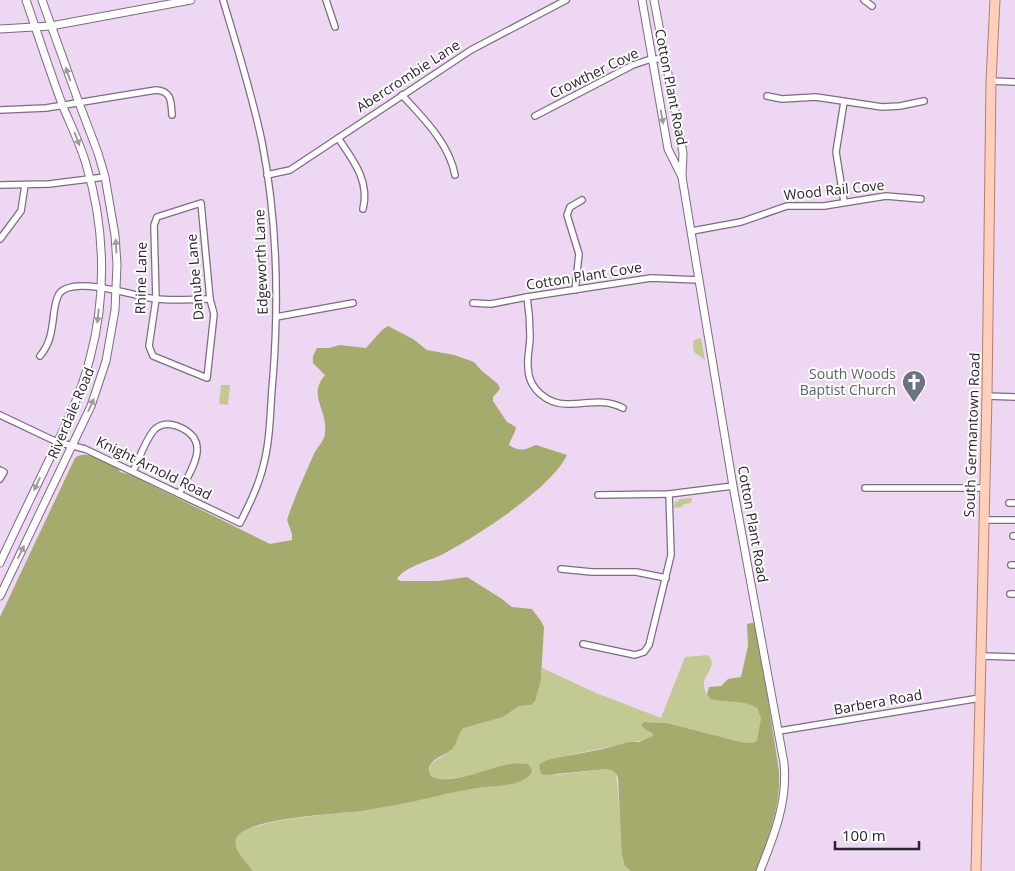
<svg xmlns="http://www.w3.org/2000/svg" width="1015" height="871" viewBox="0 0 1015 871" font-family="'Open Sans',sans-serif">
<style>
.green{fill:#c3c992}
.forest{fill:#a4ab6d}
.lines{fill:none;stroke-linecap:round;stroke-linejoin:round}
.minor-casing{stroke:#7e6b82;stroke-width:8}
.tertiary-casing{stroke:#7e6b82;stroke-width:9}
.primary-casing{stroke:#b47f6d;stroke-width:11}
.minor{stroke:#fff;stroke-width:5.5}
.tertiary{stroke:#fff;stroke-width:7}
.primary{stroke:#fed0bc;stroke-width:9}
.oneway{fill:#a09ca0}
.labels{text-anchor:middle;stroke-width:4;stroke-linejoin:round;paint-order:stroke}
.street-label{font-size:14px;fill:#2b232d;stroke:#fff}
.worship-label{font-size:14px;fill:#5b616d;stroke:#fff;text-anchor:end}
</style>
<rect width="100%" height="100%" fill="#edd7f2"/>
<g class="green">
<polygon points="701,338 705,360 694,352 693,345 694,340"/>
<polygon points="221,385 230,385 228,405 219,404"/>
<polygon points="692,498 691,503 684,504 681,507 674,508 675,501 677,502 680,499"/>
<path d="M708,655C718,666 705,672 704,683C703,689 707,694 710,699L745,702L757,708L761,718L758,741L752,743L741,742L667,723L644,722L646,730L652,733L653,736L649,739L569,755L555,775L607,769L612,770L616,773L625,865L631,871H253C248,863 235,852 235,843C235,838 239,833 243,831C248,828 255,827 261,825C294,816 328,815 362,811C401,805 439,794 478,788C495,785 518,788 531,774L528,764H513C494,767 447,786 431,776C426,760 439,761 448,752C455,746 456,739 460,731L464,728L503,717L519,706L531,705L541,680L542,668L596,693L661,718L685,657Z"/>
</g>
<g class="forest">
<path d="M388,326L413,339L427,350L454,355L474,362L482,371L498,384L500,389L493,397V401L507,422L516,427C515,434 511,438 509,445C519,452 525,450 536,445L567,455C551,489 474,538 441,555C429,561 404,567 397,579L401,581H438L467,577L502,599L512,607L532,609L541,621L544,627L541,680L535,701L531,705L519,706L503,717L464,728C457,733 458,743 452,749C446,755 435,757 431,764C428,767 429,771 431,776C449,787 492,766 512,764C518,763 523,764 528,764L532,770L531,774C518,788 495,785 478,788C450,792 423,800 396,805C385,807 373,809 362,811C340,814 244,817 236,839C232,850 248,863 253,871H0V617L75,458C87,448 107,463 119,469L120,472L131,475L270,544L292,540V534L287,520C294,498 304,477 313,456C316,448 325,441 325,433C328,409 307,396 325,375L313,363V356L317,348H329L340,345L366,348L382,330Z"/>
<path d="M756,622L779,771C781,806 768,839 756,871H631L625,866L622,855L618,778C616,772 613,770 607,769L545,775L541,774L539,765L543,762L551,759L603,749L629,742H639L653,736L652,733L646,730L641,725L644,722L667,723L741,742L752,743L757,741L761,718L757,708C742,699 726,703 710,699L707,694L709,687L721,686L728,679L741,677L748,646L747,624Z"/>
</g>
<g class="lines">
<g class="minor-casing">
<g id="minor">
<polyline points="326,0 335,27"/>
<polyline points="864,0 872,6"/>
<polyline points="991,81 1015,82"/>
<path d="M402,95C423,118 449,143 455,175"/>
<polyline points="767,96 782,99 816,97 882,107 900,106 924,101"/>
<path d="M0,110L46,108L156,90C172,91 171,102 172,115"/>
<polyline points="535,116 633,65 648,60 665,58"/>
<path d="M338,138C353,160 370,181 363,209"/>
<polyline points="267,175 290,170 471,50 566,0"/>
<polyline points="0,185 49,184 105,177"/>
<polyline points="844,202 836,152 844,102"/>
<polygon points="201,203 210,299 214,314 207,378 153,356 149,346 156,299 154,225 157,217"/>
<polyline points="692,231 741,222 787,206 824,206 886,196 921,199"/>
<polyline points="0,239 21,211 25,185"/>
<polyline points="575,290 579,254 567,215 570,207 582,200"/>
<path d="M527,297C529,310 530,323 530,336C530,346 527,357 528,367C528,389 548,405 569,404C588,404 605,398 623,408"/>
<polyline points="473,303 491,304 527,297 651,278 699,280"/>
<polyline points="276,317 353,303"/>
<path d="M40,356C51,343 52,329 54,312C55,306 56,299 59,294C73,274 136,297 156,299C174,301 193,299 210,299"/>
<polyline points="987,396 1015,397"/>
<path d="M0,415L57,442L85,449L240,523C249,505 258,487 263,467C271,438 270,406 273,377C279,299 277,219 262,142C252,94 237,47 223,0"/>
<polyline points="0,470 4,472 0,479"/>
<path d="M133,471C139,460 146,438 155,429C161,424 169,423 177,426C214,440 191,469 179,494"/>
<polyline points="865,488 983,488"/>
<polyline points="598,495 669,494 733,486"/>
<polyline points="1009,503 1015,503"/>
<polyline points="983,520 1015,520"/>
<polyline points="1013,536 1015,536"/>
<polyline points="1011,565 1015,565"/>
<polyline points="561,569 592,572 636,572 666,578"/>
<polyline points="1010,594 1015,594"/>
<polyline points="583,644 635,655 644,652 649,645 671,555 669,494"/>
<polyline points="981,656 1015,657"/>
<polyline points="779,731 980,698"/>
</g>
</g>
<g class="tertiary-casing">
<g id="tertiary">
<polyline points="642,0 668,149 682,177"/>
<path d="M654,0L683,153L682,177L733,486L784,763C788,801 774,836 760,871"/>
<polyline points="0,29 51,26 191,0"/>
<path d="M0,563C16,528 33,494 49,460C65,427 81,394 90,358C107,295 105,226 86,164C80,143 70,124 62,104C49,69 38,35 26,0"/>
<polyline points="0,596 91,406 106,361 115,310 117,265 115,235 105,177 98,153 79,103 42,0"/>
</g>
</g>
<g class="primary-casing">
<polyline id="primary" points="976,871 987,396 991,81 995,0"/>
</g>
<use href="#minor" class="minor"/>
<use href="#tertiary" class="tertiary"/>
<use href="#primary" class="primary"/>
</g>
<defs><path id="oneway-solid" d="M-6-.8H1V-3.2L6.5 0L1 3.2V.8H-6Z" transform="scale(1.25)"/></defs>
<g class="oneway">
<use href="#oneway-solid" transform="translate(68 74) rotate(-109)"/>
<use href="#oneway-solid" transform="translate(662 117) rotate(80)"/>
<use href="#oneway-solid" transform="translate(77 139) rotate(69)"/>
<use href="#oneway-solid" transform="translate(116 246) rotate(-93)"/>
<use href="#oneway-solid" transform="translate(98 316) rotate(96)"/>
<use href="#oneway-solid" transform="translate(91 405) rotate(-66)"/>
<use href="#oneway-solid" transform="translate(37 484) rotate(115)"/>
<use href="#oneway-solid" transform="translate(21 552) rotate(-64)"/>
</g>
<defs>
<g id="church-pin" transform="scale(1.25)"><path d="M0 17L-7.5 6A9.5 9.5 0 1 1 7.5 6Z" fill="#6b7280" stroke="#fff"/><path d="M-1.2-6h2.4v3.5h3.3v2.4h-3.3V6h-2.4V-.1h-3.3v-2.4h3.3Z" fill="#fff"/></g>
</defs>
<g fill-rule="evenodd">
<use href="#church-pin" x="914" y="382"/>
</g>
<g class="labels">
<g class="street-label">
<text transform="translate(594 73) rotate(-26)" y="5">Crowther Cove</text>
<text transform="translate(408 76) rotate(-33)" y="5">Abercrombie Lane</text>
<text transform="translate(671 87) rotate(79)" y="5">Cotton Plant Road</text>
<text transform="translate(834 190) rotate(-6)" y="5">Wood Rail Cove</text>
<text transform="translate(261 262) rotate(-92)" y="5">Edgeworth Lane</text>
<text transform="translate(584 276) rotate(-9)" y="5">Cotton Plant Cove</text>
<text transform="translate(195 277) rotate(-95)" y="5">Danube Lane</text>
<text transform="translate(141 278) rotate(-89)" y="5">Rhine Lane</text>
<text transform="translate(71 413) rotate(-67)" y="5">Riverdale Road</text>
<text transform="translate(972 435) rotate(-88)" y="5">South Germantown Road</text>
<text transform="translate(154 468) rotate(26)" y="5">Knight Arnold Road</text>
<text transform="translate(753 524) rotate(80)" y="5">Cotton Plant Road</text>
<text transform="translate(878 702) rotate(-10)" y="5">Barbera Road</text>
</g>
<g class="worship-label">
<text x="896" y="379">South Woods<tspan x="896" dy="16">Baptist Church</tspan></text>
</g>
</g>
<path d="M835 841v8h84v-8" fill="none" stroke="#2b232d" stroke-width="2.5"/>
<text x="842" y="841" font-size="15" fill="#2b232d" stroke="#ffffff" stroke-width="4" paint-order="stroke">100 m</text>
</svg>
